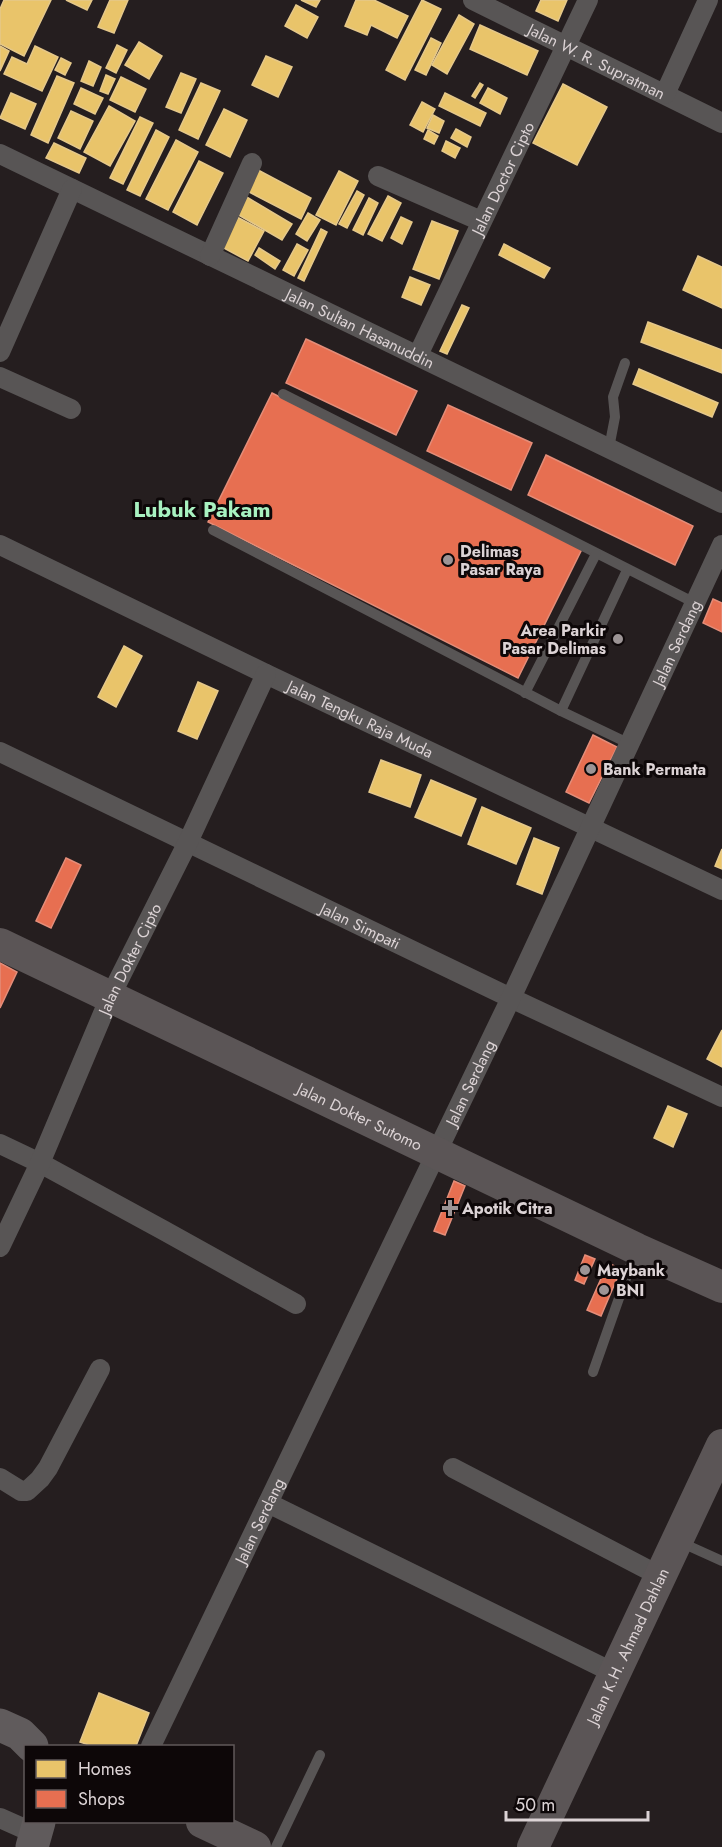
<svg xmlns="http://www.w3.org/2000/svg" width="722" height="1847" viewBox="0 0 722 1847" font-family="Jost,sans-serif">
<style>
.homes{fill:#e9c46a;stroke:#e5c88a;stroke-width:1.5}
.shops{fill:#e76f51;stroke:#e48d79;stroke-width:1.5}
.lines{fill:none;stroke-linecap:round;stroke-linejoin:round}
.lane{stroke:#585555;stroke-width:10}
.street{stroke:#585555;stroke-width:20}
.primary{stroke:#5b5556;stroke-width:32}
.highway{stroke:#605b5c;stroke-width:33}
.poi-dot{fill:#9c9495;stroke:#0d0708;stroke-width:2}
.labels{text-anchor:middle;stroke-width:6;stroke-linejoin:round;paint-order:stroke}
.street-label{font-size:16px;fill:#dcd3d5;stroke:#0d0708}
.poi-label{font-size:16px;font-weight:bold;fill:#dcd3d5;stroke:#0d0708;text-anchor:start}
.district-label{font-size:22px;font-weight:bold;fill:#a8f1c0;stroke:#0d0708}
</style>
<rect width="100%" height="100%" fill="#251e1f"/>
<g class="homes">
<polygon points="4,0 51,0 24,56 0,44 0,9"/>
<polygon points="66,0 92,0 87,10"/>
<polygon points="110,0 128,0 114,33 98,27"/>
<polygon points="301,0 320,0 316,7"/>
<polygon points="356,0 374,0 408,16 397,38 371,25 367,35 345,26"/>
<polygon points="422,0 441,9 405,80 386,70"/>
<polygon points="541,0 567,0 558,21 536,11"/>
<polygon points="296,5 318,17 307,38 285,26"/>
<polygon points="459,15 474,24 447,74 432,65"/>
<polygon points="480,25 538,51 527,75 470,49"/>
<polygon points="431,38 441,43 426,75 415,70"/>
<polygon points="139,42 162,56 149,79 125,65"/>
<polygon points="117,45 127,50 116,73 106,68"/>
<polygon points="0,46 9,51 0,71"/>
<polygon points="35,46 58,57 42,91 4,74 12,57 27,64"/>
<polygon points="266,56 292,67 278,97 252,85"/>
<polygon points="61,58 71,63 65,75 55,70"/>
<polygon points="89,61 101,67 93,86 81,81"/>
<polygon points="181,73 196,79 181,113 166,107"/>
<polygon points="106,75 115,79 108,94 100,91"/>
<polygon points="57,76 74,83 48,143 31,135"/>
<polygon points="121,77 146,89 135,112 110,100"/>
<polygon points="201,83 220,91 198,139 179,130"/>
<polygon points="480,83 483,85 475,98 472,96"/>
<polygon points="563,84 607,107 577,165 533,143"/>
<polygon points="81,88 103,98 95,114 74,104"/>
<polygon points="488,88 507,98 500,114 480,103"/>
<polygon points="11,93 36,104 25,129 0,118"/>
<polygon points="445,93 486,113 480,126 439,106"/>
<polygon points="422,102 435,109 423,132 410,125"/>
<polygon points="109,106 135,121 110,166 84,152"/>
<polygon points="224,109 247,120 230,157 206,145"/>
<polygon points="71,111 93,121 80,149 58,138"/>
<polygon points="433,115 444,121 439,133 427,128"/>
<polygon points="140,117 153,123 123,184 110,178"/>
<polygon points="456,129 471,137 467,147 451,138"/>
<polygon points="156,130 169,137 140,196 127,190"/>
<polygon points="428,130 438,136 434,144 424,139"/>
<polygon points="176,140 198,152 168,210 146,199"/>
<polygon points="446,141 460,148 455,158 442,151"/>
<polygon points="54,143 86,158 79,173 46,158"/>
<polygon points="199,161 223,173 197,225 173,212"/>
<polygon points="258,170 311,198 301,219 247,191"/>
<polygon points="339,171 358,181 336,225 316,215"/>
<polygon points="357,191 364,195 347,228 339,224"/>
<polygon points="245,196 292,224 282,240 235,213"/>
<polygon points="388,196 401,203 382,241 368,234"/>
<polygon points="369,198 378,203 363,235 353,230"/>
<polygon points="308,213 320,220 307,241 296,234"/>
<polygon points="235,216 264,231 248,261 220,246"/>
<polygon points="401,217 412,222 402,244 391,238"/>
<polygon points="432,221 458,231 439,279 413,269"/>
<polygon points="321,229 327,232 304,281 298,278"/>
<polygon points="297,244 308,250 294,276 283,270"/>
<polygon points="504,244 550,268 544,278 499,255"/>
<polygon points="259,248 280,261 275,269 255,255"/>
<polygon points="698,256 722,267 722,308 683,290"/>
<polygon points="410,277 430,285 421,305 402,297"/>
<polygon points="462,305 469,308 447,354 440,351"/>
<polygon points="648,322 722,350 722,373 641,342"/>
<polygon points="639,369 718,403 712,417 633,384"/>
<polygon points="124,646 142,656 116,707 98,697"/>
<polygon points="198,682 218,691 197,739 178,731"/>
<polygon points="381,760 421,775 410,807 369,792"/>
<polygon points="431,780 476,799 461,836 415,817"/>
<polygon points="482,807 531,828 516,864 468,844"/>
<polygon points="534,838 559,848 542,894 517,884"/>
<polygon points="722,849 722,869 715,866"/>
<polygon points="722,1030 722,1067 707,1059"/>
<polygon points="668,1106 687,1114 673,1147 654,1138"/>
<polygon points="99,1693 149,1713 136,1746 92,1746 80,1742"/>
</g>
<g class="shops">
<polygon points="306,339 417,391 396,435 286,383"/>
<polygon points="272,393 582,549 518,678 208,522"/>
<polygon points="448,405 532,443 511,490 427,451"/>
<polygon points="546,455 693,526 675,565 528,495"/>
<polygon points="713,599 722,603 722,632 703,623"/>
<polygon points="593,735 617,747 589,803 566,792"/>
<polygon points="66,858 81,865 51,928 36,921"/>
<polygon points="0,963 17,972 0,1008"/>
<polygon points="454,1181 465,1186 445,1235 434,1231"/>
<polygon points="585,1255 595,1259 584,1284 575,1280"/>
<polygon points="608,1263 621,1269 601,1316 587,1310"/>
</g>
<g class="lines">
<g class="lane">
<polyline points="283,394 695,603"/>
<polyline points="609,448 615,417 613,397 625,363"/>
<polyline points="213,530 561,711 630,744"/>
<polyline points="525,693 596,554"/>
<polyline points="561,711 627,570"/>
<polyline points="593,1372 636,1250"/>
<polyline points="680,1542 722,1561"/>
<polyline points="276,1847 320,1755"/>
</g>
<g class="street">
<path id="s1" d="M473,0L722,123"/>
<polyline points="665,94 708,0"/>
<path id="s2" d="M0,154L722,503"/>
<polyline points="378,176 481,221"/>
<polyline points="210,256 252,163"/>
<polyline points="0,352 72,189"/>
<path id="s3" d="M418,355L588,0"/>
<polyline points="0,377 71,409"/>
<path id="s4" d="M0,545L266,674L722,890"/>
<path id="s5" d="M0,752L511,998L722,1097"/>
<polyline points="0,1144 40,1163 163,1230 296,1304"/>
<path id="s6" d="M0,1247L40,1163L110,997L188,842L266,674"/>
<polyline points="453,1468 660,1576"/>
<polyline points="0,1478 21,1491 27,1491 40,1479 48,1468 100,1369"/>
<polyline points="268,1503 614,1673"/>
<path id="s7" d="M151,1746L511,998L722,545"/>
<polyline points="0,1818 36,1834"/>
</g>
<g class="primary">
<path id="s8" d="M0,944L637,1249L722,1287"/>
<polyline points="202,1822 255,1847"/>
<path id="s9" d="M533,1847L722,1445"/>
</g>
<g class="highway">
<polyline points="0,1725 20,1734 32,1746"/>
<polyline points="32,1847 39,1822"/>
</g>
</g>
<g class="poi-dot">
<circle cx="448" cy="560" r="6"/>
<circle cx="618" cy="639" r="6"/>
<circle cx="591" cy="769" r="6"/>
<path d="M447 1199h6v6h6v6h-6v6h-6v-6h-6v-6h6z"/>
<circle cx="585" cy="1270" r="6"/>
<circle cx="604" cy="1290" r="6"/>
</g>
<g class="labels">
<g class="street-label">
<text dy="6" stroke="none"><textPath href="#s1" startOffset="138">Jalan W. R. Supratman</textPath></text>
<text dy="6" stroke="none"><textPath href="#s3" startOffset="196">Jalan Doctor Cipto</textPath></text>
<text dy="6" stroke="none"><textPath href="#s2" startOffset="400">Jalan Sultan Hasanuddin</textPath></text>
<text dy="6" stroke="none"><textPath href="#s7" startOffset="1222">Jalan Serdang</textPath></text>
<text dy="6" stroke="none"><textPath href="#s4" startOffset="400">Jalan Tengku Raja Muda</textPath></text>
<text dy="6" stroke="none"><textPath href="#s5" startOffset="400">Jalan Simpati</textPath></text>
<text dy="6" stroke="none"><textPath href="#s6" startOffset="316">Jalan Dokter Cipto</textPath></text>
<text dy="6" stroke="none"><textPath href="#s7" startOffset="736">Jalan Serdang</textPath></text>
<text dy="6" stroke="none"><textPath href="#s8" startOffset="399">Jalan Dokter Sutomo</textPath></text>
<text dy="6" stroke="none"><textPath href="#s7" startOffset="250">Jalan Serdang</textPath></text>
<text dy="6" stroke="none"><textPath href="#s9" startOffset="222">Jalan K.H. Ahmad Dahlan</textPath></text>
</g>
<g class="poi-label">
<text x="460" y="557">Delimas<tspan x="460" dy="18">Pasar Raya</tspan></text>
<text x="606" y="636" text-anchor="end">Area Parkir<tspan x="606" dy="18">Pasar Delimas</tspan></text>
<text x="603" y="775">Bank Permata</text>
<text x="462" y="1214">Apotik Citra</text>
<text x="597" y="1276">Maybank</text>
<text x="616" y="1296">BNI</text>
</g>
<g class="district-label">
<text x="202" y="517">Lubuk Pakam</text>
</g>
</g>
<rect x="24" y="1745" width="210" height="78" fill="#0d0708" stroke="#60595a" stroke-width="1.5"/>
<rect x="36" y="1760" width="30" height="18" fill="#e9c46a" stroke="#60595a" stroke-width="1.5"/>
<text x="78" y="1775" font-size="18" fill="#dcd3d5">Homes</text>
<rect x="36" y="1790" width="30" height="18" fill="#e76f51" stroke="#60595a" stroke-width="1.5"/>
<text x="78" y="1805" font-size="18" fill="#dcd3d5">Shops</text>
<path d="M506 1811v9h142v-9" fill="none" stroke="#dcd3d5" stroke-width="3"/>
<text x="515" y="1811" font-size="18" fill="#dcd3d5" stroke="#0d0708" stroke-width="4.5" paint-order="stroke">50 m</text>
</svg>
